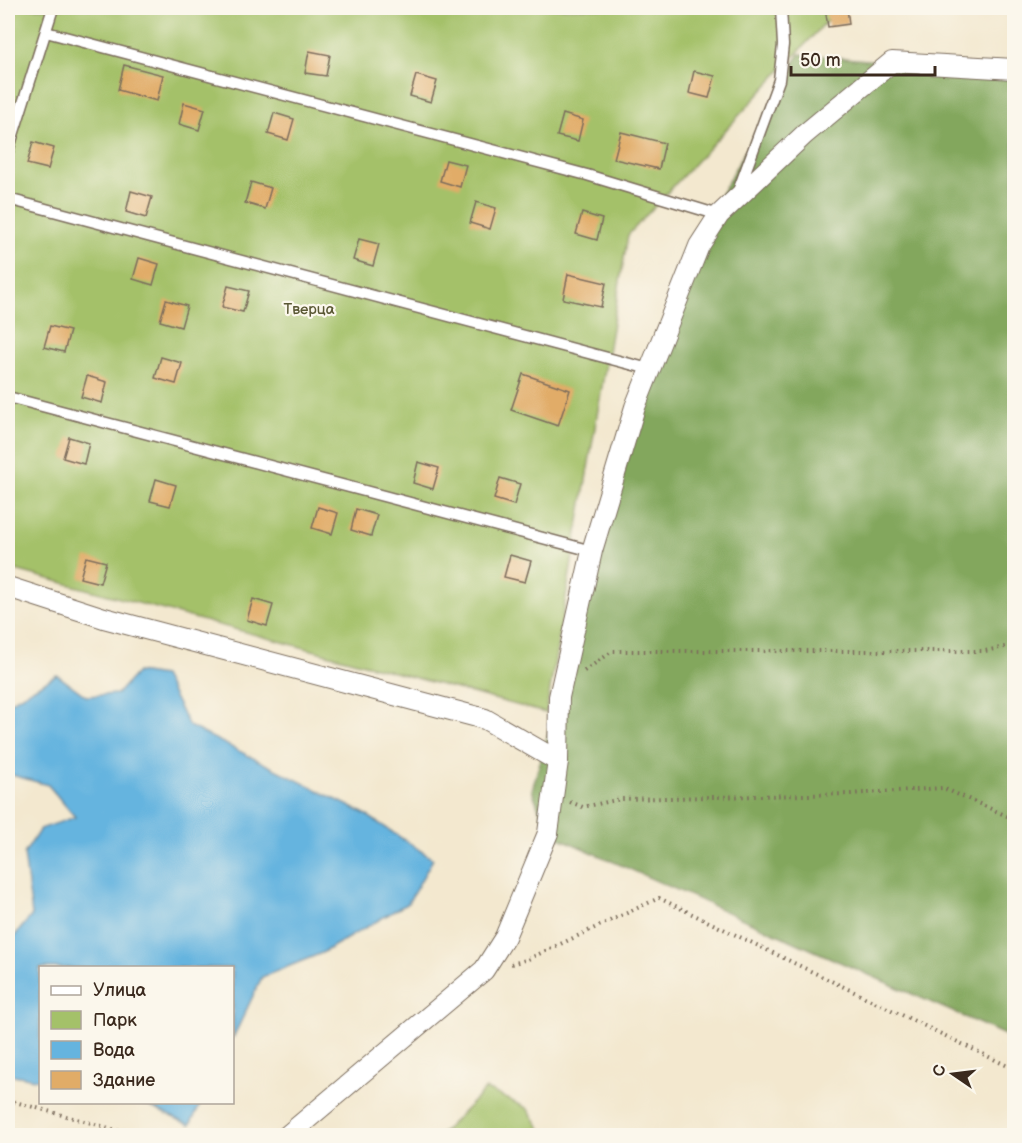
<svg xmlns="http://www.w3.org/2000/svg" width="1022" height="1143" viewBox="0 0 1022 1143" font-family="'Balsamiq Sans',sans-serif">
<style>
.green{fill:#a4c169;stroke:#707644;stroke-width:1.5}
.forest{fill:#83a75d;stroke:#5f683e;stroke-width:1.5}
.water{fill:#65b4df;stroke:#506f7e;stroke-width:1.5}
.building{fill:#e1ac67}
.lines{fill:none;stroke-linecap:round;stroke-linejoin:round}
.lane-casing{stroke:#7b6c5c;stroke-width:13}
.street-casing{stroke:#7b6c5c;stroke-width:22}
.path{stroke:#7b6c5c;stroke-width:4;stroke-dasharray:1.5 4.5;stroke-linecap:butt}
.lane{stroke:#fff;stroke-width:10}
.street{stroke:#fff;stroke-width:20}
.labels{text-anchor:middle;stroke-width:4.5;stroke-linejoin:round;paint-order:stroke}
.park-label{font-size:15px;fill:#5a5734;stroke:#fbf7ec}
</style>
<rect width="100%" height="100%" fill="#fbf7ec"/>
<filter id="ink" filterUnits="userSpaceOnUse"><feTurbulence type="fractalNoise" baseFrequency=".0167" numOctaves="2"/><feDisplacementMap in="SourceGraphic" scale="12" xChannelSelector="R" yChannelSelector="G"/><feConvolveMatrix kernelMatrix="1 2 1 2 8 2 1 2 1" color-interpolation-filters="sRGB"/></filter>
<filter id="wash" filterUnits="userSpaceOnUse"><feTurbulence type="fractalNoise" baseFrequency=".008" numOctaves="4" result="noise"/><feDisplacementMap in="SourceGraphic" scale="24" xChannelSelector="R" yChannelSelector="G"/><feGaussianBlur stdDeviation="1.35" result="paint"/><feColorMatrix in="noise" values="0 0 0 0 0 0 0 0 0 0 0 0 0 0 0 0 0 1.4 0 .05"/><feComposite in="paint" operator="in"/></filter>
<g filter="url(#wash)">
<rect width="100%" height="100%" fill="#f3e8cf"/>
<g class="green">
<polygon points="8,8 839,8 628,235 546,713 8,568"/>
<polygon points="486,1089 527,1108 545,1135 440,1135"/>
</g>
<polygon class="forest" points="799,54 1014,73 1014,1039 548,833 532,790 684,261"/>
<g class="water">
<polygon points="137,672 163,676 189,726 365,814 433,859 408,903 322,953 262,977 233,1038 232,968 40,968 40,1080 8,1074 8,944 32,915 24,854 40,829 75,817 48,785 8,774 8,703 57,675 86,696 117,694"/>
<polygon points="142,1103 201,1103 190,1125"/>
</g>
<g id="blocks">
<g class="building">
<polygon points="825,8 847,8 849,24 828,27"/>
<polygon points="309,51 330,55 326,76 305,73"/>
<polygon points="124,65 163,75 157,101 118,90"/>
<polygon points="694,71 715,76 709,98 689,93"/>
<polygon points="416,75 437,81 431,102 410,96"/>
<polygon points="184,103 205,109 199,130 179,124"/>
<polygon points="274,113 294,119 288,140 268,134"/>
<polygon points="563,114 583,120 578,141 557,136"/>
<polygon points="621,132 665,143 659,169 614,159"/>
<polygon points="33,142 54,148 48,169 27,164"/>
<polygon points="446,160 466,165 460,187 440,181"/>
<polygon points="251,182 271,188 265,209 245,203"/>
<polygon points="131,191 152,197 146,218 126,212"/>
<polygon points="476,202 496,208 490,229 470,223"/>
<polygon points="582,213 602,219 597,240 576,234"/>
<polygon points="359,239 379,244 373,266 353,260"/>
<polygon points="139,258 159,264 153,285 133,279"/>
<polygon points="568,274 606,283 601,307 563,299"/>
<polygon points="228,286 249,291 243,312 222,307"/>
<polygon points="166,300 187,306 181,327 160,321"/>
<polygon points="50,326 70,331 64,352 44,347"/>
<polygon points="161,357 182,363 176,384 155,378"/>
<polygon points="523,374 570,390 558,426 511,410"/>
<polygon points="87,376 107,382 102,403 81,397"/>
<polygon points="69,437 89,443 84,464 63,458"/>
<polygon points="418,462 439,468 433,489 413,483"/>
<polygon points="500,478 520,484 514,505 494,499"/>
<polygon points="156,479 176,485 170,506 150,501"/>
<polygon points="318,507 338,513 332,534 312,528"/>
<polygon points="356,509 377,515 371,536 351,530"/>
<polygon points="510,555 531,561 525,582 504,577"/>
<polygon points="86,557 106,562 100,583 80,578"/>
<polygon points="253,599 273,605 267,626 247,620"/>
</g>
</g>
</g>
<g filter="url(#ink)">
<use href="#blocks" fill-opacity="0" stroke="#7b6c5c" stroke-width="1.5"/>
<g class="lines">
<g class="lane-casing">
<g id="lane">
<polyline points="46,32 587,175 719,215"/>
<polyline points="8,151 53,8"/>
<polyline points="737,194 779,80 783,45 781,8"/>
<polyline points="8,199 649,369"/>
<polyline points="8,397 592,551"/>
</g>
</g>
<g class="street-casing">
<g id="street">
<polyline points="8,587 104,618 485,719 558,761"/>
<polyline points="287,1136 484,970 505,937 548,833 558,761 559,697 592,551 635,407 699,246 719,215 805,134 892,62 1014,69"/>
</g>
</g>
<g class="path">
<polyline points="584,671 613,651 985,651 1014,645"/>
<polyline points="570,802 583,807 621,799 850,794 943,788 1014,819"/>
<polyline points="511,964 526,960 659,898 1014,1069"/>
<polyline points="8,1100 138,1136"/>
</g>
<use href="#lane" class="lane"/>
<use href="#street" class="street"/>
</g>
</g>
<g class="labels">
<g class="park-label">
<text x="309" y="314">Тверца</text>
</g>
</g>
<rect width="1022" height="1143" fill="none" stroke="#fbf7ec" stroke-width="30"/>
<rect x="39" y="966" width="195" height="138" fill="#fbf7ec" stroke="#aea59a" stroke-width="1.5"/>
<rect x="51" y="986" width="30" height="9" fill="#ffffff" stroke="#aea59a" stroke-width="1.5"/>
<text x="93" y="996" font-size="18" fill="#3b2a1e">Улица</text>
<rect x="51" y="1011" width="30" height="18" fill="#a4c169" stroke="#aea59a" stroke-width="1.5"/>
<text x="93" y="1026" font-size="18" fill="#3b2a1e">Парк</text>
<rect x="51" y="1041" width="30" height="18" fill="#65b4df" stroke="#aea59a" stroke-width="1.5"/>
<text x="93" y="1056" font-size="18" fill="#3b2a1e">Вода</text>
<rect x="51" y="1071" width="30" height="18" fill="#e1ac67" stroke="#aea59a" stroke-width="1.5"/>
<text x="93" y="1086" font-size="18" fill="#3b2a1e">Здание</text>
<g transform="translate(953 1074) rotate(284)" stroke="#fbf7ec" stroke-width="4.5" paint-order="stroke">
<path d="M0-4.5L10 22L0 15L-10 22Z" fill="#3b2a1e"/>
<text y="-9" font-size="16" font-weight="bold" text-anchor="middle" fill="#3b2a1e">С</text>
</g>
<path d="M791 66v9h144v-9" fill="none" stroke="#3b2a1e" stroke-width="3"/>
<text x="800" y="66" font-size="18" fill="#3b2a1e" stroke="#fbf7ec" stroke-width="4.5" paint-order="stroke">50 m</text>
</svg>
